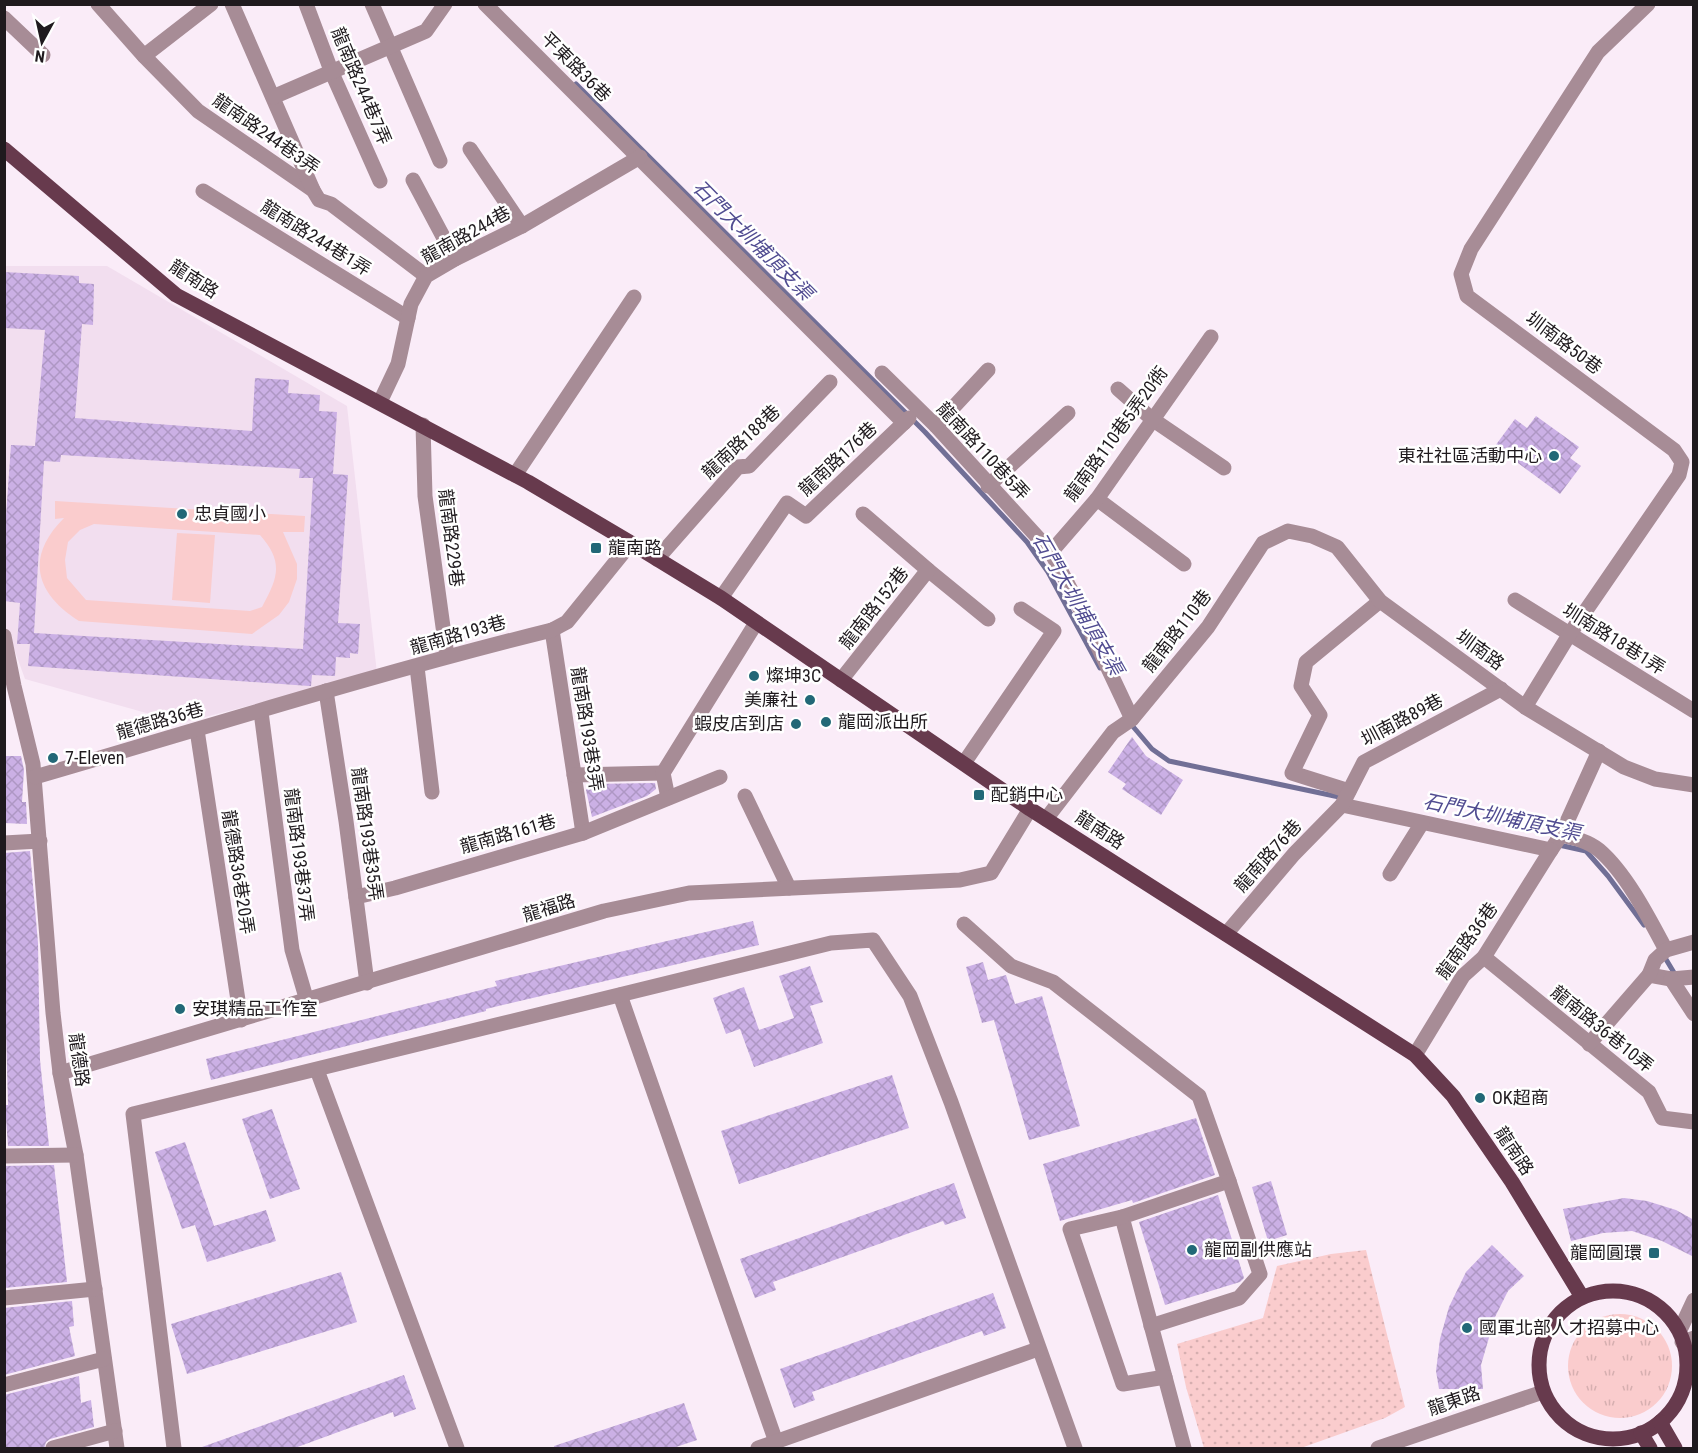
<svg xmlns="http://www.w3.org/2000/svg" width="1698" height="1453" viewBox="0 0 1698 1453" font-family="'Roboto Condensed','Noto Sans TC',sans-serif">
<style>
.built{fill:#f2deef}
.grass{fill:url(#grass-tufts)}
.park{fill:url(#park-dots)}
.pitch{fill:#facccd;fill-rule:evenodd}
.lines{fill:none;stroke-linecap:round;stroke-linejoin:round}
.stream{stroke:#716f96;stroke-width:5}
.building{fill:url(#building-cross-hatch);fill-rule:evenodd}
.minor{stroke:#a78c96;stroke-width:15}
.major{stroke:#673a4d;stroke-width:15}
.poi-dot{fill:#226877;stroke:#fff;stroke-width:2}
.labels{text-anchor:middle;stroke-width:5;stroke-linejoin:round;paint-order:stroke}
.street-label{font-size:18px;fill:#1f1a1e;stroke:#fff}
.poi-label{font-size:18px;fill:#1f1a1e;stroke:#fff;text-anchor:start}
.water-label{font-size:20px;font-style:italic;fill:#514c91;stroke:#fff}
</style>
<defs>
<pattern id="grass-tufts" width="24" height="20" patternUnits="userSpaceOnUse" patternTransform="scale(1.5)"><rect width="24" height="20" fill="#facccd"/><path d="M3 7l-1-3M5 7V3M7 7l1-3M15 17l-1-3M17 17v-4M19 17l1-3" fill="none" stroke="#d6afb0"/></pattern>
<pattern id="park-dots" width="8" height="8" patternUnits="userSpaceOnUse" patternTransform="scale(1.5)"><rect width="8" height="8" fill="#facccd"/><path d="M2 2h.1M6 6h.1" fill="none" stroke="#d6afb0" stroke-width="1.8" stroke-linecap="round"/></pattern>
<pattern id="building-cross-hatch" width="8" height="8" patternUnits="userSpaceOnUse" patternTransform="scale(1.5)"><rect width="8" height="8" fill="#cbb0e5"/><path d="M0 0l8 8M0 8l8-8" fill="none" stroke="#ae97c4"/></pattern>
</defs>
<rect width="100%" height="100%" fill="#faecf8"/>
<polygon class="built" points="4,266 107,266 347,406 377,673 182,723 25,679 4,621"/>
<circle class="grass" cx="1620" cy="1366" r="52"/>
<polygon class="park" points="1366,1250 1405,1407 1385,1418 1301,1448 1204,1448 1186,1387 1177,1344 1263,1318 1277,1266 1331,1254"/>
<g class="pitch">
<path d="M55,501L305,516L304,532H283L297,564V579L289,602L279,615L252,634L79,621C35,593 25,557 64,518L55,519ZM94,524L260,535C284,562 278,578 262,607L250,611L86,600L67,578L65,560L68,542L80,530Z"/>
<polygon points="177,533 215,535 210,603 172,600"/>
</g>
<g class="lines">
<g class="stream">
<polyline points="576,84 925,432 1027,542 1048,572 1100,668"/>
<polyline points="1130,723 1152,749 1169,761 1344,798"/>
<polyline points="1559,845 1586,851 1608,876 1644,925"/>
<polyline points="1664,956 1676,976"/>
</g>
</g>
<g class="building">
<path d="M4,272L79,276V283L94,284L93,325L82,324L75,418L252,431L255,378L289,380L288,393L320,395L319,411L337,412L333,474L348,475L338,623L360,624L358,654L350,653V658L336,657L335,676L312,675L311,686H309L28,666L30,644H17L20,603L4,601V544L11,445L35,446L45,330L4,328ZM61,455L300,469L299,478H313L303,649L34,633L44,461L60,462Z"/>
<polygon points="1536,416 1579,447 1570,458 1581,466 1560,494 1495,446 1515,419 1527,428"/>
<polygon points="1132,737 1146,756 1183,780 1161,815 1122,789 1126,784 1108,772"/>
<polygon points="4,756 21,756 24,770 22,802 26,802 27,824 4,823"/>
<polygon points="655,783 656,789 647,796 592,817 586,790 591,784"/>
<polygon points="30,851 38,943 40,1060 49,1146 8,1146 5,1105 8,1105 6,1031 4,1031 4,853"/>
<polygon points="753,921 759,945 486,1009 486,1011 211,1080 206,1059 497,986 495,981"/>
<polygon points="983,962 988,980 1006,975 1015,1004 1042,996 1080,1126 1029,1140 994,1020 982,1023 966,967"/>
<polygon points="810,966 823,1002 810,1006 823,1043 754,1067 740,1029 726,1034 713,998 744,987 759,1030 794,1018 779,976"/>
<polygon points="892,1075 909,1128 739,1184 721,1131"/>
<polygon points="272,1109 300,1189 270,1199 242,1119"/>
<polygon points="1196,1118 1215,1175 1133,1203 1132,1200 1060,1221 1043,1164"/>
<polygon points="185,1142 214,1226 266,1210 276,1241 207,1262 195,1225 182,1229 155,1152"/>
<polygon points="54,1165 67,1282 4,1288 4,1166"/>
<polygon points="1271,1181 1287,1235 1268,1241 1252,1187"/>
<polygon points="954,1183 966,1218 945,1225 943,1221 773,1282 776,1290 755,1298 740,1259"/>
<polygon points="1218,1195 1244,1278 1240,1282 1165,1305 1139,1222"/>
<polygon points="1624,1198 1647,1201 1676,1210 1694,1220 1694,1257 1662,1241 1632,1231 1603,1233 1571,1241 1563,1209"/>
<polygon points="1492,1245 1524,1276 1508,1291 1495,1317 1481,1365 1483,1389 1439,1389 1436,1371 1440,1339 1449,1307 1466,1272"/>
<polygon points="341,1272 357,1322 187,1374 171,1324"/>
<polygon points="993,1293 1006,1328 984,1336 982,1331 812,1392 815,1400 794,1408 780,1369"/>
<polygon points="72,1301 74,1326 69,1327 75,1356 4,1375 4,1308"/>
<polygon points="404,1375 416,1409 394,1417 393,1412 292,1449 202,1449 202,1447"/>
<polygon points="79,1376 81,1403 91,1400 94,1427 50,1439 46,1442 44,1449 4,1449 4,1395"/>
<polygon points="684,1403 697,1440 670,1449 555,1449 554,1446"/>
</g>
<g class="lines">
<g class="minor">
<polyline points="98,4 144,56 198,111 313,190 319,200 331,204 426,276"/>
<polyline points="232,4 313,190"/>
<polyline points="306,4 332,73 380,181"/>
<polyline points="372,4 440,161"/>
<polyline points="485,4 904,423"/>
<polyline points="4,18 43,55"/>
<polyline points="144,56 211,4"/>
<polyline points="273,97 426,31 445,4"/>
<polyline points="470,149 522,226"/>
<polyline points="413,180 455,259"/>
<polyline points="203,191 408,318"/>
<polyline points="882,373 936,426 1051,552 1074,596 1132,719"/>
<polyline points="1118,389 1152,419 1224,468"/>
<polyline points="380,402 398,364 411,304 426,276 455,259 522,226 640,157"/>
<polyline points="423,425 425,496 447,656"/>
<polyline points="936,426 988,370"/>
<polyline points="515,475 634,297"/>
<polyline points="988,486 1068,413"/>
<polyline points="1097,499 1184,564"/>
<polyline points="1051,552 1097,499 1211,337"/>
<polyline points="657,559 738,467 749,466 830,382"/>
<polyline points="928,570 988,619"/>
<polyline points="721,598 787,503 806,516 909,418"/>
<polyline points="1515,600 1694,711"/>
<polyline points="552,630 583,833"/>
<polyline points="4,636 14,686 33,764 53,1013 60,1073 76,1155 117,1448"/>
<polyline points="417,667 432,792"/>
<polyline points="841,680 928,570 863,514"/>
<polyline points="326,691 346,821 367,983"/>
<polyline points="1525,707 1569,635 1679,475 1682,462 1674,450 1467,296 1461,274 1471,249 1598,52 1648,4"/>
<polyline points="261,712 292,950 307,1001"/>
<polyline points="197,730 241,1020"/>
<polyline points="964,763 1054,631 1021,609"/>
<polyline points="574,775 663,773"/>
<path d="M35,777C207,727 378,673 552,630L567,622L631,543"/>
<polyline points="1349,791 1292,773 1320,715 1301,686 1306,662 1380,601"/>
<polyline points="745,796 789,888"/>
<polyline points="668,798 663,773 756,623"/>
<path d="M1342,805L1551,850L1561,835C1574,838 1588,841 1599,850C1626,873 1649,918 1666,950"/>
<polyline points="1046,819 1113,732 1132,719 1208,627 1263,543 1288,531 1312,536 1337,547 1380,601 1525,707 1624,767 1655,779 1694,785"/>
<polyline points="1561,835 1599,751"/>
<polyline points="4,843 40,841"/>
<polyline points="1390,874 1422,823"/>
<polyline points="356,897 395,888 583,833 720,777"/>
<polyline points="964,924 1011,966 1053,982 1199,1096 1229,1181 1122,1217 1184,1448"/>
<polyline points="1226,934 1294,854 1342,805 1364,762 1501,689"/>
<polyline points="1484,957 1649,1092 1662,1118 1694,1122"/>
<polyline points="1649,975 1671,979 1694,977"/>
<polyline points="1671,979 1694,1014"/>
<polyline points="620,995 776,1442"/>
<polyline points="1589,1044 1649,975 1655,960 1666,950 1694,942"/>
<polyline points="1415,1055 1463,976 1484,957 1551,850"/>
<polyline points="317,1070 457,1448"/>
<polyline points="60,1073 604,911 689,893 960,880 991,873 1030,809"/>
<polyline points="4,1156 76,1155"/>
<polyline points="1122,1217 1070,1229 1123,1384 1165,1377"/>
<polyline points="4,1298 95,1289"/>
<polyline points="1151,1326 1239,1298 1260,1274 1229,1181"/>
<polyline points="1680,1330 1694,1300"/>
<polyline points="1682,1342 1694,1338"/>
<polyline points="4,1385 104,1359"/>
<polyline points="53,1448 115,1431"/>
<polyline points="174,1448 133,1114 831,943 873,940 910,996 951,1102 1075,1448"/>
<polyline points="758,1448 1038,1349"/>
<polyline points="1378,1448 1543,1392"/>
</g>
<g class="major">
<polyline points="4,149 176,295 528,482 631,543 721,598 1030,809 1415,1055 1453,1096 1512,1182 1582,1297"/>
<circle cx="1613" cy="1365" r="74"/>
<polyline points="1660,1422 1675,1448"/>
<polyline points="1641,1433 1650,1448"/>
</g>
</g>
<g class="poi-dot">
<circle cx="1554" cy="456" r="6"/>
<circle cx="182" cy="514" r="6"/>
<rect x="590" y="542" width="12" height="12" rx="3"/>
<circle cx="754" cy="676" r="6"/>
<circle cx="810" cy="700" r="6"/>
<circle cx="826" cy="722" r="6"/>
<circle cx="796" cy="724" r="6"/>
<circle cx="53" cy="758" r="6"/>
<rect x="973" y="789" width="12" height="12" rx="3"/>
<circle cx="180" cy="1009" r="6"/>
<circle cx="1480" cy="1098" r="6"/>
<circle cx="1192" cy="1250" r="6"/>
<rect x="1648" y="1247" width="12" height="12" rx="3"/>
<circle cx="1467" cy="1328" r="6"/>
</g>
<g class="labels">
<g class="street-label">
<text transform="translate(576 67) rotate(45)" y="6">平東路36巷</text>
<text transform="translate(361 86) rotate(67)" y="6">龍南路244巷7弄</text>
<text transform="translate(266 134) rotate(35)" y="6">龍南路244巷3弄</text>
<text transform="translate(466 235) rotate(-29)" y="6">龍南路244巷</text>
<text transform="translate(316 238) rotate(32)" y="6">龍南路244巷1弄</text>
<text transform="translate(194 279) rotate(33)" y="6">龍南路</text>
<text transform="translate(1564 343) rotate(37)" y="6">圳南路50巷</text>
<text transform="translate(1116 434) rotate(-54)" y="6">龍南路110巷5弄20衖</text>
<text transform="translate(741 442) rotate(-43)" y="6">龍南路188巷</text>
<text transform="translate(983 451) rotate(47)" y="6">龍南路110巷5弄</text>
<text transform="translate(838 459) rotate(-43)" y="6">龍南路176巷</text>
<text transform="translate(451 538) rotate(83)" y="6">龍南路229巷</text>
<text transform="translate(874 608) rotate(-52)" y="6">龍南路152巷</text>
<text transform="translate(1177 631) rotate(-52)" y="6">龍南路110巷</text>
<text transform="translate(458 635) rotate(-16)" y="6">龍南路193巷</text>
<text transform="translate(1614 639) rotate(32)" y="6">圳南路18巷1弄</text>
<text transform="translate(1480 650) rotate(36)" y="6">圳南路</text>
<text transform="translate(1402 720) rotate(-28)" y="6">圳南路89巷</text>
<text transform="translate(160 721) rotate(-16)" y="6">龍德路36巷</text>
<text transform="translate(587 729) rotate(81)" y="6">龍南路193巷3弄</text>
<text transform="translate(1100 830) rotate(33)" y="6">龍南路</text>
<text transform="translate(367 834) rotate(82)" y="6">龍南路193巷35弄</text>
<text transform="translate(508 834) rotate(-16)" y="6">龍南路161巷</text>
<text transform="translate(299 855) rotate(83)" y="6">龍南路193巷37弄</text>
<text transform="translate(1268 856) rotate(-48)" y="6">龍南路76巷</text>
<text transform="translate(238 872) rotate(81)" y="6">龍德路36巷20弄</text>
<text transform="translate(549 908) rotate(-17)" y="6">龍福路</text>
<text transform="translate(1467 941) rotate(-54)" y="6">龍南路36巷</text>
<text transform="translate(1602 1029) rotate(39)" y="6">龍南路36巷10弄</text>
<text transform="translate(79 1060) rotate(82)" y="6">龍德路</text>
<text transform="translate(1514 1151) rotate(56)" y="6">龍南路</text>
<text transform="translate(1454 1401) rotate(-19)" y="6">龍東路</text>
</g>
<g class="poi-label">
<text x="1542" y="462" text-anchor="end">東社社區活動中心</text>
<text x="194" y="520">忠貞國小</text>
<text x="608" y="554">龍南路</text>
<text x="766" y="682">燦坤3C</text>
<text x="798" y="706" text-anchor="end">美廉社</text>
<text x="838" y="728">龍岡派出所</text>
<text x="784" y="730" text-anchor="end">蝦皮店到店</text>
<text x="65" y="764">7-Eleven</text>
<text x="991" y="801">配銷中心</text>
<text x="192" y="1015">安琪精品工作室</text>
<text x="1492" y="1104">OK超商</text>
<text x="1204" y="1256">龍岡副供應站</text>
<text x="1642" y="1259" text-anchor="end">龍岡圓環</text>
<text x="1479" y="1334">國軍北部人才招募中心</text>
</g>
<g class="water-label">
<text transform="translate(753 240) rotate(45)" y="7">石門大圳埔頂支渠</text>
<text transform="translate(1078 604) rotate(60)" y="7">石門大圳埔頂支渠</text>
<text transform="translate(1502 817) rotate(12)" y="7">石門大圳埔頂支渠</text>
</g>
</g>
<rect width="1698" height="1453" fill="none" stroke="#1f1a1e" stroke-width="12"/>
<g transform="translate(42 42) rotate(188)" stroke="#ffffff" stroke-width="4.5" paint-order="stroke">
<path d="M0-4.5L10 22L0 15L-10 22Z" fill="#1f1a1e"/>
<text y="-9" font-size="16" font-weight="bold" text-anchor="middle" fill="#1f1a1e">N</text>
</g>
</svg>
